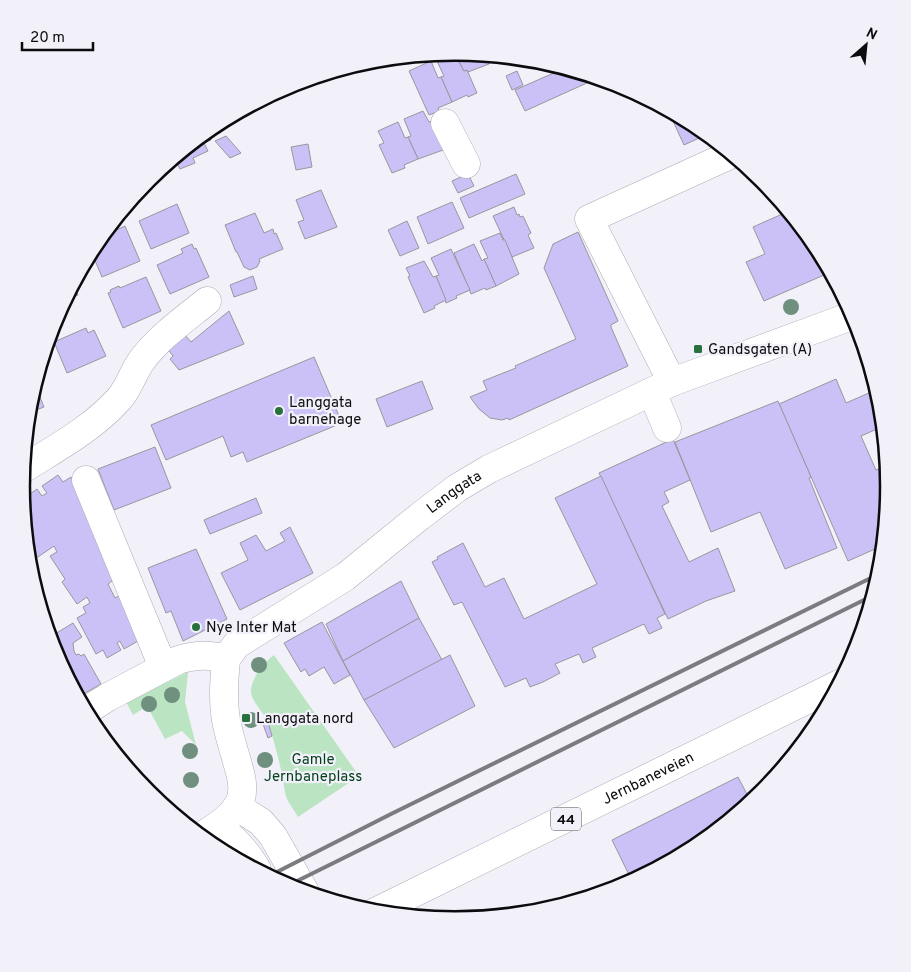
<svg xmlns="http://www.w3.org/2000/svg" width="911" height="972" viewBox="0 0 911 972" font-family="Overpass,sans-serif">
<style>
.green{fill:#bae4c2}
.building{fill:#cbc1f7;stroke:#98979e}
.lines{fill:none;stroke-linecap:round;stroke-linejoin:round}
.minor-casing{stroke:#aeacb4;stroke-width:29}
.major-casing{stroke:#aeacb4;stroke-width:29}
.minor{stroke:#fff;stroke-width:28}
.major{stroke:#fff;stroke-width:28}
.rail{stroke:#7c7b80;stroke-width:4}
.tree{fill:#6f8f7f}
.poi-dot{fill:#28713f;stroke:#f2f1f9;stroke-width:2}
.labels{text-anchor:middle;stroke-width:4.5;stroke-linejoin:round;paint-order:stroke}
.shield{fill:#f2f1f9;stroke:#515054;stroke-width:1}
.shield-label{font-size:14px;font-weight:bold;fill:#0c0b0e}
.poi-label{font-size:15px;fill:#0c0b0e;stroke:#f2f1f9;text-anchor:start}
.street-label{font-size:15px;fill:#0c0b0e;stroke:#f2f1f9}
.park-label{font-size:15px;fill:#033f1b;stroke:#f2f1f9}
.rim{fill:none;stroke:#0c0b0e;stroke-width:2.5}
</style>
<rect width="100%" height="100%" fill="#f2f1f9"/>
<g class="green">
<path d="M274,655L359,776L298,817C295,812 291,806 288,801C284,793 284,783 282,774C278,757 274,740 268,723C264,711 250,702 251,689C253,676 264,662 274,655Z"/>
<polygon points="188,672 185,702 196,745 182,731 165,739 147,706 133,715 126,702"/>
</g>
<g class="building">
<polygon points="454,52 464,71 467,70 477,93 468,97 467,95 452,102 441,77 444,76 436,59"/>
<polygon points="454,52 484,55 489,64 468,72 467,70 464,71"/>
<polygon points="431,61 438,78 441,77 452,102 438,108 439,111 429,115 409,71"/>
<polygon points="565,68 598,78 525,111 515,90"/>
<polygon points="517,71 523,85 512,90 506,76"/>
<polygon points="668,110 697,125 708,134 684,145"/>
<polygon points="423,111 429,122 434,120 446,149 418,159 408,137 411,136 404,119"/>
<polygon points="398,122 405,138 408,137 418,159 404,165 405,168 392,173 379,145 384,143 378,131"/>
<polygon points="207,131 211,140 204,143 208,151 193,158 195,163 180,169 174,158"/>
<polygon points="226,136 241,153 230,158 215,141"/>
<polygon points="308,144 312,167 296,170 291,147"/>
<polygon points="468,174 474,186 458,193 452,181"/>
<polygon points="516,174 525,194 469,218 460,198"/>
<polygon points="321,190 337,227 305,239 298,222 304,220 296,200"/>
<polygon points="452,202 464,228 428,244 417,217"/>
<polygon points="177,204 189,233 151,249 139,221"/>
<polygon points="514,207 517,215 519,214 520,217 523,216 531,233 528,235 534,248 512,257 493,216"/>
<polygon points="789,211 817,245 831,272 764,301 746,262 765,254 753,227"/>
<polygon points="255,213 264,233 273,229 274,234 276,233 283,249 259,259 260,261 257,267 250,270 244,267 237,252 236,252 225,225"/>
<polygon points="407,221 419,248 400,256 388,230"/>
<polygon points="125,226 140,261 102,277 91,251 101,237"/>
<polygon points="578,232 618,321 611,325 611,327 628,366 509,420 508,418 502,420 490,418 479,409 470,397 487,390 483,381 516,368 515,366 576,339 544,268 553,244"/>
<polygon points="500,233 503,240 505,240 519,274 496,286 484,259 488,258 480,241"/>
<polygon points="192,244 194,249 196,248 209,277 170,294 157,265 183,253 181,249"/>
<polygon points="474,244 482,261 484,259 496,286 486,290 485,288 471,294 454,253"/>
<polygon points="451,249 470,290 456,296 457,298 446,303 436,276 439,275 431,258"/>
<polygon points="424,261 433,277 436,276 446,300 434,306 435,308 424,313 408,277 410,276 406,268"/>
<polygon points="253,276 257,289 234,297 230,285"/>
<polygon points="146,277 161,311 123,328 108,293 111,292 110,290 119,286 120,288"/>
<polygon points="73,284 78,295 65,300"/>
<polygon points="229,311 244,344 179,370 170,359 173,356 167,348 184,334 191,342"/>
<polygon points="86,328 88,333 94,330 106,356 67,373 54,342"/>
<polygon points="314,357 342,423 247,462 243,452 231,457 223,436 166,460 151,425"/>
<polygon points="836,379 846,403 878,389 881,402 884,426 861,436 876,470 888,465 890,486 884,545 848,561 779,404"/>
<polygon points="422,381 433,409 387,427 376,399"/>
<polygon points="35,385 44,407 28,413 30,401"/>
<polygon points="778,401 811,477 809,478 837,548 785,569 760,512 711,532 675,442"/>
<polygon points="673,439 690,480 664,492 669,502 662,506 689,562 718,548 735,591 706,601 668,619 599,473"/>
<polygon points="155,447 171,488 114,510 98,469"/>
<polygon points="58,475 63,482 71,477 95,511 86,517 120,575 108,584 115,598 124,593 143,629 135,634 138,641 124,649 120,641 117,643 121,650 107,658 103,650 96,654 77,618 86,613 83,607 90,603 87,597 77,604 62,582 65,579 50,556 57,552 54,546 32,561 40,574 32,579 30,570 23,508 26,507 23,499 37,489 42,496 47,493 42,486"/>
<polygon points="601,476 665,614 657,618 662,628 649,634 644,624 592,648 596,657 583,663 579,654 555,664 560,673 543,682 530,687 526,678 505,687 462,602 454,605 432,562 438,559 437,557 463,543 485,587 504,578 524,619 597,584 555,498"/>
<polygon points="256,498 262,513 210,534 204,520"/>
<polygon points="290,527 313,573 240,610 221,573 248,560 240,543 256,535 266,551 285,541 280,533"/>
<polygon points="196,549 227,619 183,641 171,611 166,613 148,568"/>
<polygon points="401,581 419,618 343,661 326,624"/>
<polygon points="419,618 442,660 364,700 343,661"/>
<polygon points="322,622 350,675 334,684 324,667 309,676 305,669 301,672 284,643"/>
<polygon points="73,623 82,637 73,643 74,651 76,655 79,654 81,656 84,654 101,684 78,697 54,652 50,637"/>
<polygon points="450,655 475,706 394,748 364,700"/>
<polygon points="268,722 272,736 268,738 263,724"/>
<polygon points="738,777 751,802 697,847 632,881 612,840"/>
</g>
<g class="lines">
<g class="minor-casing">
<g id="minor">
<polyline points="445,123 466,164"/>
<polyline points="672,382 589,219 732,154"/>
<polyline points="652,392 667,428"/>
<path d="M23,469C56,448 92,429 119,399C129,388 133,372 142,360C159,337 185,319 207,301"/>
<polyline points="86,480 163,667"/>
<path id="s1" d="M226,659L236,645L345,577L419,517L457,488L489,469L672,382L854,315"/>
<path d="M86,711L108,697L178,660C194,655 210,654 226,659"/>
<polyline points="237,807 261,822 273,836 305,892"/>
<path d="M219,826C233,839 248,852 257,870"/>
<path d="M201,836C262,801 241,785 228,729C222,707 224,681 226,659"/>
</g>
</g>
<g class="major-casing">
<g id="major">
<path id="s2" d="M375,912L839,684"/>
</g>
</g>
<use href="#minor" class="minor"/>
<use href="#major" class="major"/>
<g class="rail">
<polyline points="269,876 391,814 881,573"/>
<polyline points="287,886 874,595"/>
</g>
</g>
<g class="tree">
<circle cx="791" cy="307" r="8"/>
<circle cx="259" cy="665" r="8"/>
<circle cx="172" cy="695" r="8"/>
<circle cx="149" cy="704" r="8"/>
<circle cx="251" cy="720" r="8"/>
<circle cx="190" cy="751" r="8"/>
<circle cx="265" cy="760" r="8"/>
<circle cx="191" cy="780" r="8"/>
</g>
<g class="poi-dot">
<rect x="693" y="344" width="10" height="10" rx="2.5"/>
<circle cx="279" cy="411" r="5"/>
<circle cx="196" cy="627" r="5"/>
<rect x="241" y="713" width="10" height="10" rx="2.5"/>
</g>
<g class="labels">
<rect class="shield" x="551" y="807.5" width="30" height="23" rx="4"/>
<g class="shield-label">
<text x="566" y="824">44</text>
</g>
<g class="poi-label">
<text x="708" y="354">Gandsgaten (A)</text>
<text x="289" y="407">Langgata<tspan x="289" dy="17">barnehage</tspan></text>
<text x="206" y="632">Nye Inter Mat</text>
<text x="256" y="723">Langgata nord</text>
</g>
<g class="street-label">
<text dy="5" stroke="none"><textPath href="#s1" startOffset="284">Langgata</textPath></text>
<text dy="5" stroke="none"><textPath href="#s2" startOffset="304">Jernbaneveien</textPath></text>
</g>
<g class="park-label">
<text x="313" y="764">Gamle<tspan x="313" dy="17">Jernbaneplass</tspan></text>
</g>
</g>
<path d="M0 0H911V972H0ZM30 486a425 425 0 1 1 850 0a425 425 0 1 1-850 0Z" fill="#f2f1f9" fill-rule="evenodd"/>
<path class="rim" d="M30 486a425 425 0 1 1 850 0a425 425 0 1 1-850 0Z"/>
<g transform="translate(866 45) rotate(27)" stroke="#f2f1f9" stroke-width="4" paint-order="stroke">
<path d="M0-4L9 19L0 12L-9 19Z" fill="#0c0b0e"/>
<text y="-8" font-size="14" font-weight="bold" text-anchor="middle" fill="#0c0b0e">N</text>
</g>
<path d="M22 42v8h71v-8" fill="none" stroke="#0c0b0e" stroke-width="2.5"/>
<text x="30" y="42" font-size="15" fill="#0c0b0e" stroke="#f2f1f9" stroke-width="4" paint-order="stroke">20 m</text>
</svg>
